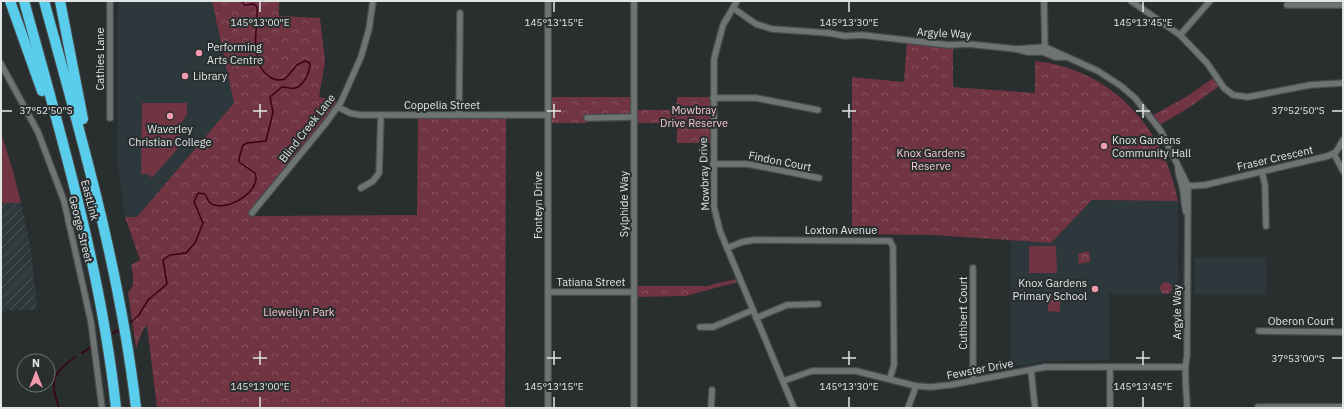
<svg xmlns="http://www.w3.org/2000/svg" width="1344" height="409" viewBox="0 0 1344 409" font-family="'IBM Plex Sans',sans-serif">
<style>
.built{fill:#2c383b}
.industrial{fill:url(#industrial-furrows)}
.green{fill:#703443}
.park{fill:url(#park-crowns)}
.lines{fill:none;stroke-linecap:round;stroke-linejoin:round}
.stream{stroke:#3a0016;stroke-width:1.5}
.minor-casing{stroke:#484c4d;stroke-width:8}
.motorway-casing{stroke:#484c4d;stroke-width:12}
.minor{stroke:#6e7374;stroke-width:5.5}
.motorway{stroke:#59cdeb;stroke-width:10}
.ticks{fill:none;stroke:#e2e5e6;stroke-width:1.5}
.poi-dot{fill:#f29aae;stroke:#292e2f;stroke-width:1.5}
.labels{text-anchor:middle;stroke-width:4;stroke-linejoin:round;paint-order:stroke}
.street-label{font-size:11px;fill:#e2e5e6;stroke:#292e2f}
.poi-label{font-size:11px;fill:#e2e5e6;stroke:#292e2f;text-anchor:start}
.park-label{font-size:11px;fill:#f8c8d1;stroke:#292e2f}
.ticks-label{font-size:10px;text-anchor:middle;fill:#e2e5e6;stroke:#292e2f;stroke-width:4;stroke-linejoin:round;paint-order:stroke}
</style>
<defs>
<pattern id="industrial-furrows" width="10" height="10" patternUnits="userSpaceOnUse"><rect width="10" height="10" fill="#2c383b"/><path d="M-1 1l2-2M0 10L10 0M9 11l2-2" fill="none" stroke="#4a5557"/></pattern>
<pattern id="park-crowns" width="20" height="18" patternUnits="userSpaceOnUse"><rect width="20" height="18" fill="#703443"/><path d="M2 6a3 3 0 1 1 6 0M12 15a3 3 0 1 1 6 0" fill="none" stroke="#84515e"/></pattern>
</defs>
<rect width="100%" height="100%" fill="#292e2f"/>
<g class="built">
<polygon points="118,1 212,1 234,103 137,217 125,217 117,159"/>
<polygon points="1092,200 1178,201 1178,294 1109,294 1109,360 1047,361 1011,367 1011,240 1051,243"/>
<rect x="1195" y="258" width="71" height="36"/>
</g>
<polygon class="industrial" points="1,203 21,203 31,249 37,310 6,310 6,312 1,312"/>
<g class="green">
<polygon points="142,103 187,103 187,115 180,124 180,146 152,178 148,174 141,174"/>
<polygon points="1,133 13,171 21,203 1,203"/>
<polygon points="1029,246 1056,246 1057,273 1029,273"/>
</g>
<g class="park">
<path d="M212,1H279V16L320,18L325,61L319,97L341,102L251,216L417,215L418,115H506L505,408H157L147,325L143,330L136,348L128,293C136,284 133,276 131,265L140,260L125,217H137L234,103Z"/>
<path d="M907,40L953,45V87L1035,93V61C1111,69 1164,127 1178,201L1092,200L1051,243L934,235L852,234V77L904,82Z"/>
<polygon points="1216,76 1222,84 1190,107 1158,126 1151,116 1186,97"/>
<polygon points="548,97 634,97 634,110 676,110 677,97 713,97 713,143 677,143 677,123 634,123 634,118 587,118 587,123 548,123"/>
<polygon points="1089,251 1090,262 1079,264 1078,254"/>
<polygon points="740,278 741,281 686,296 633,297 633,286 707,286"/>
<circle cx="1166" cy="288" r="6"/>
<polygon points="1048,296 1060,296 1060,312 1048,311"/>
</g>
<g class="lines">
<g class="stream">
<path d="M127,325L139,315L148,300L167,284L163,260L170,255L186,253L195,243L203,223L194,202L198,193L205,194L209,202C224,215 263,191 255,173L239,162C238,158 242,151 243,145L247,143L266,141L273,112L270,97L282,87C286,87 291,89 295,88C304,86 310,72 310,63L305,61L297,65L285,79C268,84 257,66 256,51C254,37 258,22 257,7L254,4L244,5L242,1"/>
<polyline points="110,335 120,329"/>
<polyline points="82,353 93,346"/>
<path d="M59,408C50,380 51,375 75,357"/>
</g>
<g class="minor-casing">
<g id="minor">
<polyline points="110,1 110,118"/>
<polyline points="737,1 723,25 714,59 714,207 720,231 794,408"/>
<polyline points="1044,1 1045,51"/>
<polyline points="1131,1 1180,35 1207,63 1224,88 1233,95 1248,97 1310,85 1343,83"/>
<polyline points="1287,5 1343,5"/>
<polyline points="733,8 756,24 772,29 829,33 845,36 862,35 949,45 968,44 1016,49 1027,52 1043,52 1055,57 1065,57"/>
<polyline points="1180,35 1210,1"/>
<path d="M1016,49L1045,47L1098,71L1121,86L1135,98L1161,131L1188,186L1187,356C1183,372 1187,391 1187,408"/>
<polyline points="1,64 38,132 64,201 91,322 102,408"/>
<polyline points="713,98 756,98 818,110"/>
<polyline points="338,107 350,113 360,115 548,115"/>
<polyline points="459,115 460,13"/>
<polyline points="587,118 634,117"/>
<polyline points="1334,154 1343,171"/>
<polyline points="713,164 748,164 819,178"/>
<path d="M1178,168C1178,176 1182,183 1183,190C1184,198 1184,204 1186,212"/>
<polyline points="1262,172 1265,185 1266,226"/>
<polyline points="361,188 373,181 379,173 381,115"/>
<polyline points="1183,190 1188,186 1205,185 1328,156 1336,152 1343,140"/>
<polyline points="252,213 326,123 341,102 361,57 369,29 373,1"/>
<polyline points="727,248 742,242 754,240 890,241 893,247 894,365 890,378"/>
<polyline points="973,268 973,381"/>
<polyline points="548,292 633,292"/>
<polyline points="756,318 787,305 818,304"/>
<polyline points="700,327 713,327 753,310"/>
<polyline points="1259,331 1343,332"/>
<polyline points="1031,370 1035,408"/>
<polyline points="783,381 812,371 856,371 916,386 931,387 950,385 1045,367 1184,367"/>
<polyline points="1258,407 1343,407"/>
<polyline points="548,408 548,1"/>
<polyline points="634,408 634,1"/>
<polyline points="711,408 712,390"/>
<polyline points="908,408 916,386"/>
<polyline points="1110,408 1110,367"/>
</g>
</g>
<g class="motorway-casing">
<g id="motorway">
<polyline points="10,1 42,91"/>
<path d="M24,1C61,135 101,269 116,408"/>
<path d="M44,1C81,136 120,269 136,408"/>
<polyline points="60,1 83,119"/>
</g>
</g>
<use href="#minor" class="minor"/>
<use href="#motorway" class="motorway"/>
</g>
<path class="ticks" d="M260,2V12M554,2V12M849,2V12M1143,2V12M260,104V118M554,104V118M849,104V118M1143,104V118M2,111H12M253,111H267M547,111H561M842,111H856M1136,111H1150M1332,111H1342M260,351V365M554,351V365M849,351V365M1143,351V365M253,358H267M547,358H561M842,358H856M1136,358H1150M1332,358H1342M260,397V407M554,397V407M849,397V407M1143,397V407"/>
<g class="poi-dot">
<circle cx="199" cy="53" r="4"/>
<circle cx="185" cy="76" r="4"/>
<circle cx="170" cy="116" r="4"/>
<circle cx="1104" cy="146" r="4"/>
<circle cx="1095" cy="289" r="4"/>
</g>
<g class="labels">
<g class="street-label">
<text transform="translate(944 33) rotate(3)" y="4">Argyle Way</text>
<text transform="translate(100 59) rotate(-90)" y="4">Cathies Lane</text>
<text x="442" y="109">Coppelia Street</text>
<text transform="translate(307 128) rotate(-52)" y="4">Blind Creek Lane</text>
<text transform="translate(1275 158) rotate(-13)" y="4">Fraser Crescent</text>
<text transform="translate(780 161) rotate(11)" y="4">Findon Court</text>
<text transform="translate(704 174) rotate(-92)" y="4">Mowbray Drive</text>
<text transform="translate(90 200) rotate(75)" y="4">EastLink</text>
<text transform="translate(624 204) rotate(-90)" y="4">Sylphide Way</text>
<text transform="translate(538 205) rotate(-90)" y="4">Fonteyn Drive</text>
<text transform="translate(81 229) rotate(76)" y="4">George Street</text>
<text x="841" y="234">Loxton Avenue</text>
<text x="591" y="286">Tatiana Street</text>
<text transform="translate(1177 312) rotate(-90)" y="4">Argyle Way</text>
<text transform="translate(963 313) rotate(-90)" y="4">Cuthbert Court</text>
<text x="1301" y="325">Oberon Court</text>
<text transform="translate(980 369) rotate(-11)" y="4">Fewster Drive</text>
</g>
<g class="poi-label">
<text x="207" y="51">Performing<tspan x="207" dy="13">Arts Centre</tspan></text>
<text x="193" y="80">Library</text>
<text x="170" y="133" text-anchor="middle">Waverley<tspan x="170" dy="13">Christian College</tspan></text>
<text x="1112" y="144">Knox Gardens<tspan x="1112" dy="13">Community Hall</tspan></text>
<text x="1087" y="287" text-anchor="end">Knox Gardens<tspan x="1087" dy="13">Primary School</tspan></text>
</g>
<g class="park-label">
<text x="694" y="114">Mowbray<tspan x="694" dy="13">Drive Reserve</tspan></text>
<text x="931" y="157">Knox Gardens<tspan x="931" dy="13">Reserve</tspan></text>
<text x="299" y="316">Llewellyn Park</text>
</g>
</g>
<g class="ticks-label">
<text x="260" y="26">145°13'00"E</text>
<text x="554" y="26">145°13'15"E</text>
<text x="849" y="26">145°13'30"E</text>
<text x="1143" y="26">145°13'45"E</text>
<text x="46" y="114">37°52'50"S</text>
<text x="1298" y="114">37°52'50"S</text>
<text x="1298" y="362">37°53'00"S</text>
<text x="260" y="390">145°13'00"E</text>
<text x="554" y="390">145°13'15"E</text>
<text x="849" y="390">145°13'30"E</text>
<text x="1143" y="390">145°13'45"E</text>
</g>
<rect width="1344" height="409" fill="none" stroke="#e2e5e6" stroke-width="4"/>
<g transform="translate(36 373)"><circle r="19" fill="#292e2f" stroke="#737778"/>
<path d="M0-3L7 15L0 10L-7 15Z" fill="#f29aae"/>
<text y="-6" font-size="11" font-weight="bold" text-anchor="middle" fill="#e2e5e6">N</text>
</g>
</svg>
